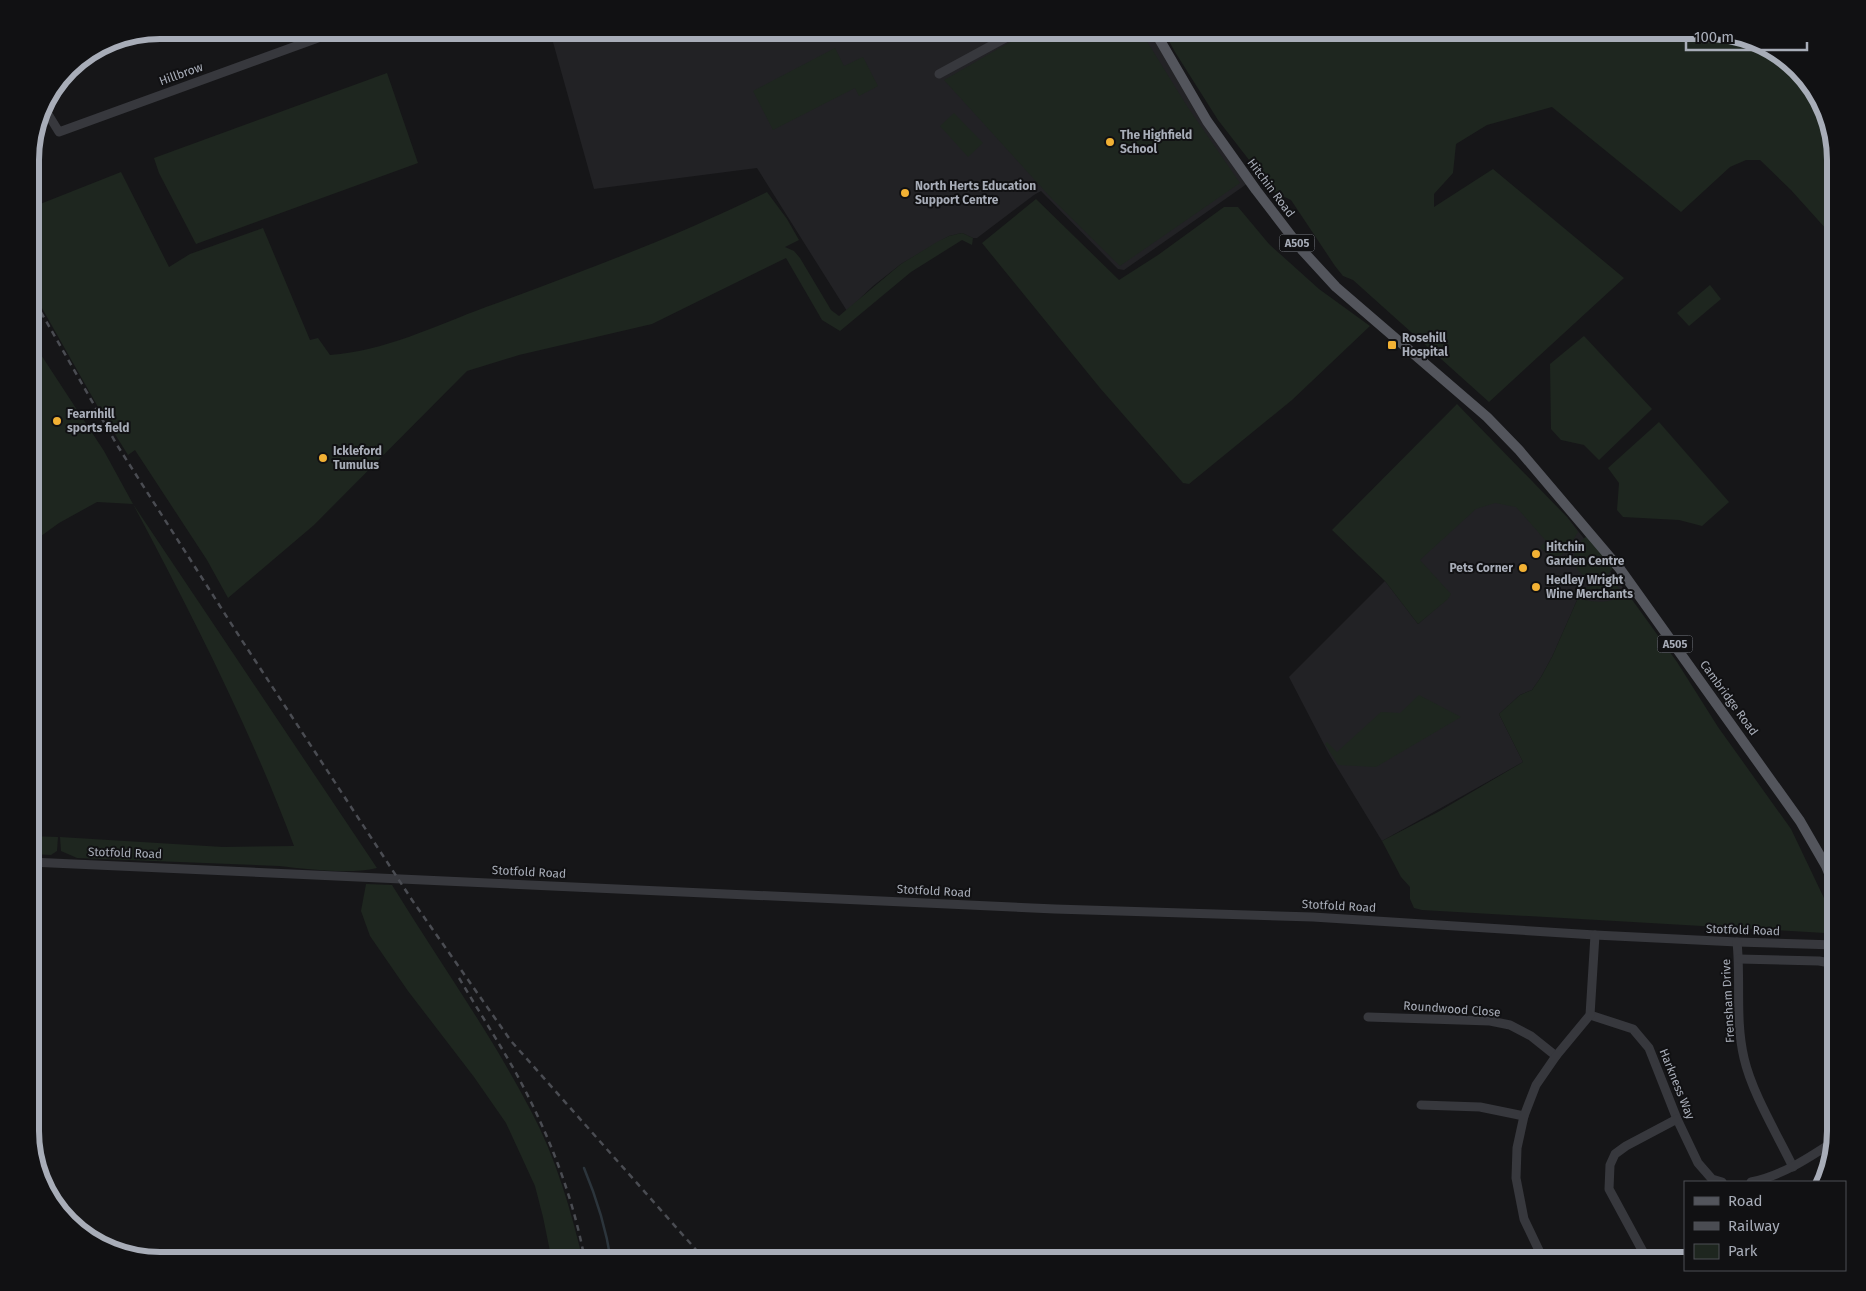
<svg xmlns="http://www.w3.org/2000/svg" width="1866" height="1291" viewBox="0 0 1866 1291" font-family="'Fira Sans',sans-serif">
<style>
.built{fill:#222225}
.green{fill:#1e261f}
.lines{fill:none;stroke-linecap:round;stroke-linejoin:round}
.stream{stroke:#2c353c;stroke-width:2.5}
.minor{stroke:#37383d;stroke-width:9}
.major{stroke:#53555c;stroke-width:10}
.rail{stroke:#4a4c52;stroke-width:2.5;stroke-dasharray:6 5;stroke-linecap:butt}
.poi-dot{fill:#f2b134;stroke:#111113;stroke-width:2}
.labels{text-anchor:middle;stroke-width:4;stroke-linejoin:round;paint-order:stroke}
.shield{fill:#111113;stroke:#7b7e86;stroke-width:1}
.shield-label{font-size:11px;font-weight:bold;fill:#a8adb8}
.street-label{font-size:12px;fill:#a8adb8;stroke:#111113}
.poi-label{font-size:12px;font-weight:bold;fill:#a8adb8;stroke:#111113;text-anchor:start}
.rim{fill:none;stroke:#a8adb8;stroke-width:6}
</style>
<rect width="100%" height="100%" fill="#161618"/>
<g class="built">
<polygon points="599,30 1151,30 1251,181 1124,270 1118,269 1041,191 1034,195 977,238 973,238 962,233 949,236 901,264 873,286 847,311 757,168 594,189 551,35"/>
<polygon points="1495,488 1556,526 1567,517 1628,594 1616,600 1604,603 1591,602 1578,598 1552,657 1541,677 1532,690 1520,695 1499,714 1523,762 1382,841 1329,754 1289,677 1385,581 1418,624 1447,599 1413,559"/>
</g>
<g class="green">
<polygon points="1031,30 1140,30 1187,106 1240,183 1120,266 1052,199 944,80"/>
<polygon points="1163,30 1706,30 1778,52 1822,102 1836,160 1836,240 1791,190 1760,160 1746,160 1730,167 1681,212 1552,107 1487,125 1456,144 1453,173 1434,194 1434,207 1493,169 1624,278 1489,402 1353,280 1343,276 1335,266 1291,200 1274,192 1218,120 1175,52"/>
<polygon points="835,48 844,66 863,57 878,86 859,96 855,88 773,130 753,91"/>
<polygon points="387,73 418,163 196,244 159,173 154,158"/>
<polygon points="954,113 983,143 968,157 940,126"/>
<path d="M121,172L169,267L190,254L263,228L310,340L318,338L330,355C385,351 435,326 486,307C581,272 676,237 767,192L787,219L799,240L785,247L794,251L800,258L831,310L839,316L901,264L937,242L949,236L962,233L973,238L972,245L962,240L911,272L840,331L822,320L786,258L652,324L519,355L467,371L314,525L228,598L207,560L135,450L128,455L98,407L30,287V208Z"/>
<polygon points="1036,199 1119,280 1158,255 1224,207 1238,207 1269,244 1319,289 1370,326 1292,400 1189,484 1183,483 1100,388 982,243"/>
<polygon points="1710,285 1721,299 1689,326 1677,313"/>
<polygon points="1584,336 1652,409 1599,460 1584,445 1561,440 1551,429 1550,364"/>
<path d="M30,338L104,451L133,504L377,868C350,875 307,869 279,866L77,858L61,851L60,837L223,847L294,846C250,728 192,615 133,504L97,502L59,523L30,544Z"/>
<path d="M1457,404L1567,517L1578,532C1568,548 1560,569 1540,547L1546,541L1516,507L1495,503L1476,509L1420,560L1451,594L1448,599L1418,624L1385,581L1332,530Z"/>
<polygon points="1659,422 1729,502 1702,526 1679,520 1623,517 1617,510 1619,483 1608,468"/>
<path d="M1588,536L1613,568C1599,591 1564,573 1577,547C1580,542 1583,538 1588,536Z"/>
<path d="M1613,579L1621,592C1606,598 1592,598 1576,595C1583,585 1591,587 1602,584C1606,583 1610,581 1613,579Z"/>
<path d="M1628,594L1677,662L1718,727L1791,829L1834,919L1836,931L1825,933L1422,910L1414,908L1410,899V887L1401,877L1382,841L1438,812L1523,762L1499,714L1520,695L1532,690L1541,677L1552,657L1578,598C1597,604 1610,603 1628,594Z"/>
<polygon points="1419,695 1461,717 1376,767 1338,765 1325,744 1327,742 1337,752 1381,712 1400,713"/>
<polygon points="30,836 58,837 57,851 51,855 30,854"/>
<path d="M366,884L392,885C438,960 490,1032 531,1111C556,1158 571,1210 583,1261H552L543,1217L535,1186L506,1123L474,1077L408,991L370,936L361,911Z"/>
</g>
<g class="lines">
<path class="stream" d="M584,1168C597,1199 606,1228 611,1261"/>
<g class="minor">
<polyline points="939,74 1020,30"/>
<polyline points="43,106 59,132 340,30"/>
<polyline points="30,862 1055,909 1313,917 1595,935 1737,942 1836,945"/>
<path d="M1737,942C1741,981 1735,1020 1744,1058C1752,1093 1777,1134 1793,1167"/>
<polyline points="1739,959 1819,961 1836,964"/>
<polyline points="1590,1015 1633,1029 1649,1048 1677,1119 1698,1163 1712,1179 1722,1182"/>
<polyline points="1368,1017 1490,1021 1510,1025 1531,1036 1556,1056"/>
<polyline points="1421,1105 1480,1107 1524,1116"/>
<path d="M1751,1182C1781,1176 1807,1159 1833,1142"/>
<polyline points="1544,1261 1524,1219 1516,1178 1517,1148 1524,1116 1536,1085 1556,1056 1590,1015 1595,935"/>
<polyline points="1648,1261 1609,1189 1610,1165 1615,1154 1626,1146 1677,1119"/>
</g>
<polyline class="major" points="1154,30 1207,121 1256,190 1302,250 1336,287 1487,417 1519,450 1620,569 1800,821 1826,866 1836,891"/>
<g class="rail">
<polyline points="30,293 117,445 241,639 412,900 511,1041 706,1261"/>
<path d="M459,978C478,1010 498,1041 516,1073C548,1132 573,1195 585,1261"/>
</g>
</g>
<g class="poi-dot">
<circle cx="1110" cy="142" r="5"/>
<circle cx="905" cy="193" r="5"/>
<rect x="1387" y="340" width="10" height="10" rx="2.5"/>
<circle cx="57" cy="421" r="5"/>
<circle cx="323" cy="458" r="5"/>
<circle cx="1536" cy="554" r="5"/>
<circle cx="1523" cy="568" r="5"/>
<circle cx="1536" cy="587" r="5"/>
</g>
<g class="labels">
<g class="shield">
<rect x="1279.5" y="234.5" width="35" height="17" rx="4"/>
<rect x="1657.5" y="635.5" width="35" height="17" rx="4"/>
</g>
<g class="shield-label">
<text x="1297" y="247">A505</text>
<text x="1675" y="648">A505</text>
</g>
<g class="street-label">
<text transform="translate(181 74) rotate(-20)" y="4">Hillbrow</text>
<text transform="translate(1271 188) rotate(53)" y="4">Hitchin Road</text>
<text transform="translate(1729 698) rotate(54)" y="4">Cambridge Road</text>
<text transform="translate(125 853) rotate(2)" y="4">Stotfold Road</text>
<text transform="translate(529 872) rotate(3)" y="4">Stotfold Road</text>
<text transform="translate(934 891) rotate(3)" y="4">Stotfold Road</text>
<text transform="translate(1339 906) rotate(3)" y="4">Stotfold Road</text>
<text transform="translate(1743 930) rotate(2)" y="4">Stotfold Road</text>
<text transform="translate(1728 1001) rotate(-93)" y="4">Frensham Drive</text>
<text transform="translate(1452 1009) rotate(4)" y="4">Roundwood Close</text>
<text transform="translate(1677 1084) rotate(68)" y="4">Harkness Way</text>
</g>
<g class="poi-label">
<text x="1120" y="139">The Highfield<tspan x="1120" dy="14">School</tspan></text>
<text x="915" y="190">North Herts Education<tspan x="915" dy="14">Support Centre</tspan></text>
<text x="1402" y="342">Rosehill<tspan x="1402" dy="14">Hospital</tspan></text>
<text x="67" y="418">Fearnhill<tspan x="67" dy="14">sports field</tspan></text>
<text x="333" y="455">Ickleford<tspan x="333" dy="14">Tumulus</tspan></text>
<text x="1546" y="551">Hitchin<tspan x="1546" dy="14">Garden Centre</tspan></text>
<text x="1513" y="572" text-anchor="end">Pets Corner</text>
<text x="1546" y="584">Hedley Wright<tspan x="1546" dy="14">Wine Merchants</tspan></text>
</g>
</g>
<path d="M0 0H1866V1291H0ZM160 39H1706A121 121 0 0 1 1827 160V1131A121 121 0 0 1 1706 1252H160A121 121 0 0 1 39 1131V160A121 121 0 0 1 160 39Z" fill="#111113" fill-rule="evenodd"/>
<path class="rim" d="M160 39H1706A121 121 0 0 1 1827 160V1131A121 121 0 0 1 1706 1252H160A121 121 0 0 1 39 1131V160A121 121 0 0 1 160 39Z"/>
<rect x="1684" y="1181" width="162" height="90" fill="#111113" stroke="#4d4f55"/>
<rect x="1694" y="1197" width="25" height="8" fill="#53555c" stroke="#4d4f55"/>
<text x="1728" y="1206" font-size="15" fill="#a8adb8">Road</text>
<rect x="1694" y="1222" width="25" height="8" fill="#4a4c52" stroke="#4d4f55"/>
<text x="1728" y="1231" font-size="15" fill="#a8adb8">Railway</text>
<rect x="1694" y="1244" width="25" height="15" fill="#1e261f" stroke="#4d4f55"/>
<text x="1728" y="1256" font-size="15" fill="#a8adb8">Park</text>
<path d="M1686 42v8h121v-8" fill="none" stroke="#a8adb8" stroke-width="2.5"/>
<text x="1694" y="42" font-size="15" fill="#a8adb8" stroke="#111113" stroke-width="4" paint-order="stroke">100 m</text>
</svg>
